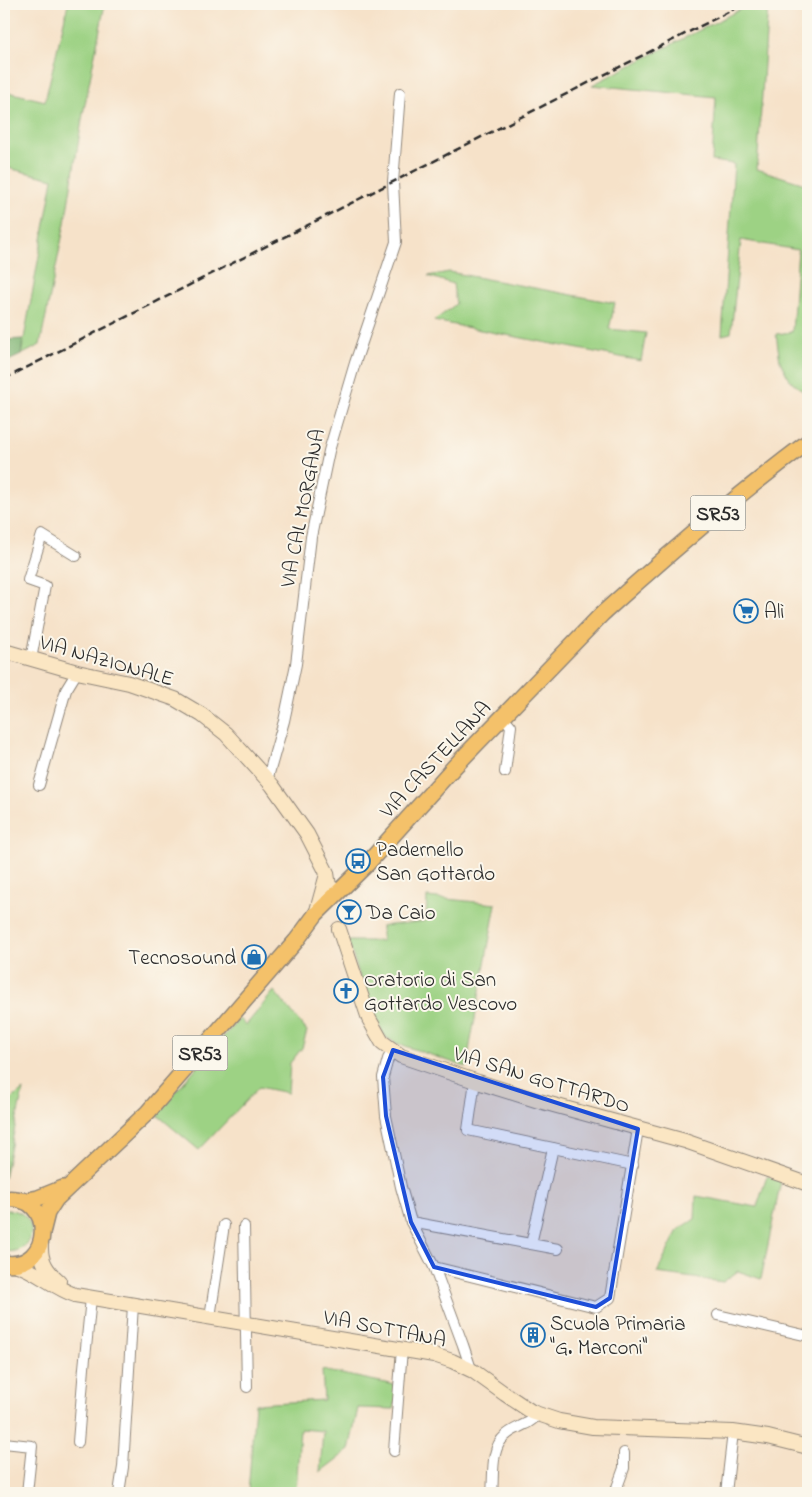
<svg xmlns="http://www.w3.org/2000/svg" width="812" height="1497" viewBox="0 0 812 1497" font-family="'Indie Flower',sans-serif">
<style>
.green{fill:#9dd284;stroke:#647e58}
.forest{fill:#7eb472;stroke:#54704e}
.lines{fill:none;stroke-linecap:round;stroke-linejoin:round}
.street-casing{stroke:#90867a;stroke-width:12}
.secondary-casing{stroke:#90867a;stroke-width:16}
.primary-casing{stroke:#90867a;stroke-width:18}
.street{stroke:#fff;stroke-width:10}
.secondary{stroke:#fbe6c3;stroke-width:14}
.primary{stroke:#f4c16a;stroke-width:15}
.rail{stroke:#2b2b2b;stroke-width:2.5;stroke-dasharray:8 4;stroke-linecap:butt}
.marked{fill:#1d4ed8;fill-opacity:0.2;stroke:#1d4ed8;stroke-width:4;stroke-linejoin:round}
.labels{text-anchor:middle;stroke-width:4;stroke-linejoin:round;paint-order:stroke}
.shield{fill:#fbf7ec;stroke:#696865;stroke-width:1}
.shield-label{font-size:20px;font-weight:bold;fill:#2b2b2b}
.street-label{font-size:21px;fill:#2b2b2b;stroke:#fbf7ec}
.poi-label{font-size:21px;fill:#2b2b2b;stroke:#fbf7ec;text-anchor:start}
</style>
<rect width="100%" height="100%" fill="#fbf7ec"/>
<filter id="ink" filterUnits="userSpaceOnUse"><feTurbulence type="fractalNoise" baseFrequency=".02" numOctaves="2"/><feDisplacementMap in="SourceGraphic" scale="10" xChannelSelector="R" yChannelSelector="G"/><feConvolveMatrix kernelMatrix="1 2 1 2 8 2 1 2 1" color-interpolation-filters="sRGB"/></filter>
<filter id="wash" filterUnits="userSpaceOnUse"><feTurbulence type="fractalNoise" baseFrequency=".0096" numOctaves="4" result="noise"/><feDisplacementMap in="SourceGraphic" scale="20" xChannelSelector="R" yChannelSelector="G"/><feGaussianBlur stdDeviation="1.12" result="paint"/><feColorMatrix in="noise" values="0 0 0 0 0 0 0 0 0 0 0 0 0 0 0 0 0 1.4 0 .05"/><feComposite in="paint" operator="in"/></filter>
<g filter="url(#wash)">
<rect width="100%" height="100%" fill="#f6e2c9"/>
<g class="green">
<polygon points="68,4 105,4 83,114 65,223 40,345 21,355 53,179 4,167 4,91 45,101"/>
<polygon points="751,4 768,4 757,169 808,185 808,396 789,379 780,361 776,334 792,332 798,250 741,240 731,333 722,335 734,164 712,161 716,97 592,85"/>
<polygon points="449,272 615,303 609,329 646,333 641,361 434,321 456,304 453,284 428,276"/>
<polygon points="427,897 496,904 466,1067 396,1043 385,1037 369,1005 348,941 382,941 382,926 426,921"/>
<polygon points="274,991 307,1031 302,1048 290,1063 288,1093 259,1087 199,1150 156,1114 239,1019 246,1025"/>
<polygon points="23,1090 4,1178 4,1105"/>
<polygon points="767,1176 781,1181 761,1279 738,1271 723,1282 657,1273 678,1230 695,1219 696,1196 757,1207"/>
<path d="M8,1210C42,1211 37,1257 4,1251V1211Z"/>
<polygon points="322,1370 400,1386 394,1409 358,1408 349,1450 320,1472 323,1431 300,1429 296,1493 248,1493 255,1404 324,1400"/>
</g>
<polygon class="forest" points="23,339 21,355 4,363 4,340"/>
</g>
<g filter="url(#ink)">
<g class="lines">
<g class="street-casing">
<g id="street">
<polyline points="31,659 45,586 28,580 42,535 76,556"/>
<polyline points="503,717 511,726 505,772"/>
<polyline points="39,785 66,690 77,672"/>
<polyline points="272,785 268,777 284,721 296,664 311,537 329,451 355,363 396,242 393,182 400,93"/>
<polyline points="393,1050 388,1059 383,1077 386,1116 401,1187 411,1222 434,1267 463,1345 471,1369"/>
<polyline points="475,1081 468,1130 633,1165"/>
<polyline points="411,1222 558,1249"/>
<polyline points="244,1226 247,1387"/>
<polyline points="531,1244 553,1148"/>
<polyline points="434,1267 596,1307 610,1298 638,1129"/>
<polyline points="718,1315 808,1336"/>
<polyline points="210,1317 224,1225"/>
<polyline points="78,1442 84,1368 91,1298"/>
<polyline points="4,1443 32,1446 27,1493"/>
<polyline points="394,1451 402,1349"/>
<polyline points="119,1493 123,1467 133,1305"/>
<path d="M492,1493C494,1475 490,1449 505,1436C511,1430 518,1428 525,1424C530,1422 534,1418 538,1415"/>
<polyline points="615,1493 624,1468 624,1453"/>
<polyline points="726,1493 733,1432"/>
</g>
</g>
<g class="secondary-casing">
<g id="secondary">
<polyline points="4,651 77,672 129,683 175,699 202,715 226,734 272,785 307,834 327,873 329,886 338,892"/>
<polyline points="316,914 327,874"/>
<polyline points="339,929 369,1019 382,1042 401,1056 478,1082 539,1101 685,1141 808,1184"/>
<path d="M41,1243C40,1260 46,1271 59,1281"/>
<path d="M14,1264C37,1270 53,1288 75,1295L434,1355L452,1361L473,1371L505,1394L532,1412L559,1421L593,1427L733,1432L768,1437L808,1447"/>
</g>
</g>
<g class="primary-casing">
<g id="primary">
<path d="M4,1199C57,1192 53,1272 4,1263"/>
<polyline points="23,1201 38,1198 63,1188"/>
<path d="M43,1229L47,1213L56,1199L148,1112L296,941L316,914L367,864L455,766L602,614C669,553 736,496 808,442"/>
</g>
</g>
<use href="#street" class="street"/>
<use href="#secondary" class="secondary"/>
<use href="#primary" class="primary"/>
<polyline class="rail" points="4,379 744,4"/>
</g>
</g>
<path class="marked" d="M393,1050L638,1129L610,1298L596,1307L434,1267L411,1222L386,1116L383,1077Z"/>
<defs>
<g id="supermarket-ring" transform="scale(1.25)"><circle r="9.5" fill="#fbf7ec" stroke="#1f6fb2" stroke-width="1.5"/><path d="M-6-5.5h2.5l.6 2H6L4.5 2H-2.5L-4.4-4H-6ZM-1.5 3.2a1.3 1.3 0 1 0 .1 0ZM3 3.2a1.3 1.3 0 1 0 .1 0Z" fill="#1f6fb2"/></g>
<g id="bus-ring" transform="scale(1.25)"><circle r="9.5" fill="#fbf7ec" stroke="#1f6fb2" stroke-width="1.5"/><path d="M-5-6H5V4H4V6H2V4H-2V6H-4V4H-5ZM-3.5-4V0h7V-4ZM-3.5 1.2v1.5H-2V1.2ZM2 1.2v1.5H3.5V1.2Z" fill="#1f6fb2"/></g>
<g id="bar-ring" transform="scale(1.25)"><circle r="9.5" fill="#fbf7ec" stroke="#1f6fb2" stroke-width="1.5"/><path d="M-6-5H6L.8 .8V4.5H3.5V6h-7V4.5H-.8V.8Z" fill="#1f6fb2"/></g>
<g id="shop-ring" transform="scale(1.25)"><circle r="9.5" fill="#fbf7ec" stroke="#1f6fb2" stroke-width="1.5"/><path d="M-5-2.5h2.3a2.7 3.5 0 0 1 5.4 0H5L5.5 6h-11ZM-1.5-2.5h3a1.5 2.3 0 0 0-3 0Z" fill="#1f6fb2"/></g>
<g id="church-ring" transform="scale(1.25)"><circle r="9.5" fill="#fbf7ec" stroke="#1f6fb2" stroke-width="1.5"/><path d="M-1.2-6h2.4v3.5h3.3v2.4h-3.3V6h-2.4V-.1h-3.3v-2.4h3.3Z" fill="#1f6fb2"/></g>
<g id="building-ring" transform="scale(1.25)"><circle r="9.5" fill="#fbf7ec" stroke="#1f6fb2" stroke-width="1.5"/><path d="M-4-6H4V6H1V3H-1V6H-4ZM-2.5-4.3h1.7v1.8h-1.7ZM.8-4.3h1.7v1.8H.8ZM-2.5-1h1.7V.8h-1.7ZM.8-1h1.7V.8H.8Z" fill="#1f6fb2"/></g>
</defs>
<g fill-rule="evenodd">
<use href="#supermarket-ring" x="746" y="611"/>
<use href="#bus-ring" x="358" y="861"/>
<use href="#bar-ring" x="349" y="912"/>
<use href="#shop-ring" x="254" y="957"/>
<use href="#church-ring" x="346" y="991"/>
<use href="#building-ring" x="533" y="1335"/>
</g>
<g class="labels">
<g class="shield">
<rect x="690.5" y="495.5" width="55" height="35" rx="4"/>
<rect x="172.5" y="1035.5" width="55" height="35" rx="4"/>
</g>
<g class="shield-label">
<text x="718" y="520">SR53</text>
<text x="200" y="1060">SR53</text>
</g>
<g class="street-label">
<text transform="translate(302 508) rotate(-79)" y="7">VIA CAL MORGANA</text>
<text transform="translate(107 660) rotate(16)" y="7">VIA NAZIONALE</text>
<text transform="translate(435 759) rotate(-47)" y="7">VIA CASTELLANA</text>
<text transform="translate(542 1079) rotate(17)" y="7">VIA SAN GOTTARDO</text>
<text transform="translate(385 1328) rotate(11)" y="7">VIA SOTTANA</text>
</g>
<g class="poi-label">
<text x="764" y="618">Alì</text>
<text x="376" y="856">Padernello<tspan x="376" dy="24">San Gottardo</tspan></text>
<text x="366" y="919">Da Caio</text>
<text x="236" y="964" text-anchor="end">Tecnosound</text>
<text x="364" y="986">Oratorio di San<tspan x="364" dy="24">Gottardo Vescovo</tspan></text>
<text x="550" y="1330">Scuola Primaria<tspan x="550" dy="24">"G. Marconi"</tspan></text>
</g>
</g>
<rect width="812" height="1497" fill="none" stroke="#fbf7ec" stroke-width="20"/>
</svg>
